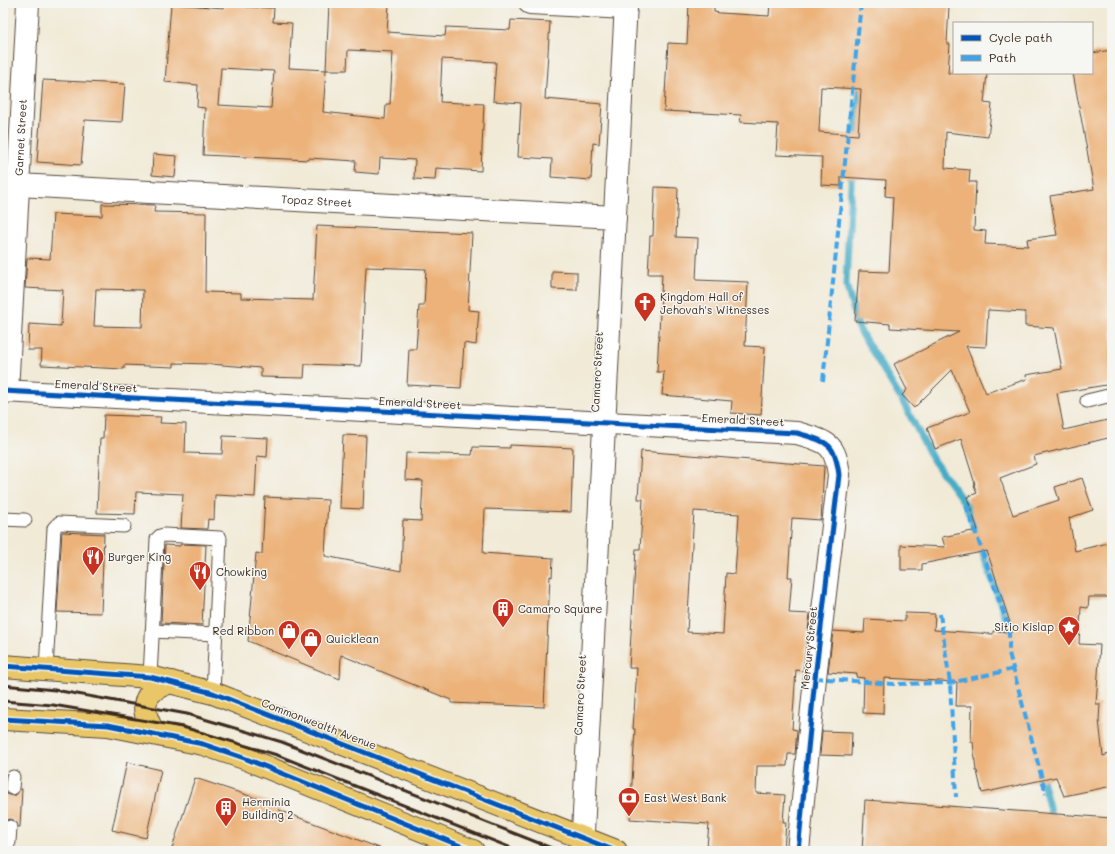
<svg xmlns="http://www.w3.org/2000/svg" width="1115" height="854" viewBox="0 0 1115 854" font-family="Mali,sans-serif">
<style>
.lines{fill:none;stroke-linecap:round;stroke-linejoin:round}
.stream{stroke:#47acc7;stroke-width:7}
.building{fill:#ecb279;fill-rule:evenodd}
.service-casing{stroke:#56473a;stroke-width:15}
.minor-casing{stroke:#56473a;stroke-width:24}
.tertiary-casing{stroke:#56473a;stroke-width:24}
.primary-casing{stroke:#56473a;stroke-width:24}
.service{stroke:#fff;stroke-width:13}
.minor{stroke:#fff;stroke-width:22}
.tertiary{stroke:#fff;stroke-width:22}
.primary{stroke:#e9c769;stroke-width:22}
.rail{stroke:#3b2a1e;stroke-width:3}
.quiet{stroke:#3fa3ea;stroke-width:4;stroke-dasharray:8 4;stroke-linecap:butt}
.cycleway-casing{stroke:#f6f6f2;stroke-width:8}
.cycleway{stroke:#0057b8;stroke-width:5}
.labels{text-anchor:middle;stroke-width:3;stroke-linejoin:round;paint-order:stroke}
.street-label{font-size:11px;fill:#3b2a1e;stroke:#f6f6f2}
.poi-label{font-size:11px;fill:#3b2a1e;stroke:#f6f6f2;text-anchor:start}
</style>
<rect width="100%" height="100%" fill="#f6f6f2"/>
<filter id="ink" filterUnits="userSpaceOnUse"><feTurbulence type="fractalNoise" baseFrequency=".025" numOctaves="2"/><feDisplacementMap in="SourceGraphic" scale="8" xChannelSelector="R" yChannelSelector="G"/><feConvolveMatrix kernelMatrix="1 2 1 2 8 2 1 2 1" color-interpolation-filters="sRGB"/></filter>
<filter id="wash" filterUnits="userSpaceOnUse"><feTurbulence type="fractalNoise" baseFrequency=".012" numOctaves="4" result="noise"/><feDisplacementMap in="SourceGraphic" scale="16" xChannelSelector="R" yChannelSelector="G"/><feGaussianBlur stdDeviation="0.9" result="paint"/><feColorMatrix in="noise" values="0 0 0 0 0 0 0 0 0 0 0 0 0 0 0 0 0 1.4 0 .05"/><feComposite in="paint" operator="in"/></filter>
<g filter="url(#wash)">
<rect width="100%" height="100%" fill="#f1ead7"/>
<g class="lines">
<g class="stream">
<polyline points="854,144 861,81"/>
<polyline points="852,168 846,284 859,329 904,404 933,460 966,505 1009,628 1009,640"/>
<polyline points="1040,771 1053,823"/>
</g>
</g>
<g id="blocks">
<g class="building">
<path d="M225,3L246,4V7L274,8L273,22L292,23L289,68L326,70L323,112L385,119L386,104H390L393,52L348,50L347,70H326L329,3L389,4L387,32L445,36L446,27L510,30L511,20L550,22L545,99L602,104L599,144L593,143L591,180L551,177L552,159L518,157L521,103L493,101L496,62L442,59L440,102L484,104L481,171L436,168L435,180L414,179L415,160L380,158L379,174L355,172L356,161L309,158V160L203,155L205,108L197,107L198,85L165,82L171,4L224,8ZM221,68L274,71L271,108L218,105Z"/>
<path d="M689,3H714V12L720,13L769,16L770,3H904L949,6L947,44H950L948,73H987L984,103L992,104L988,137L946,132L945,168L970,170L969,182H976L974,230L986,231L985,244L1028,246L1027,239L1057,235L1050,196L1094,189L1073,73H1092V53L1112,50V384L1057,393L1064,430L1112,419V437L1034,456L1036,464L1000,478L1013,515L1059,500L1055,487L1082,478L1093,510L1069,518L1075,551L1112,542V597H1089L1088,608L1081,607L1079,644L1100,645L1096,704H1100L1099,720L1103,756L1109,754L1112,770V786L1064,796L1056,777L982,793L977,771H976L973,742H971L972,706H956L957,682L884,678L883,714L863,713L864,678L856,677L857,674L828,672L833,631L864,633L865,619L905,621V613L935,614L934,630L993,634V631L1013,632L987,551L922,564V570H901V545L945,547L942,537L978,530L967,497L977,493L974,485L975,484L961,439L935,449L927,428L970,412L952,370L914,408L902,395L907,390L894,364L959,332L890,328V324L855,321L859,271L889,272L893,197L885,196L886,180L841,177V186L821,185L822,157L776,155L778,124L740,122L741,115L664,111L668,43L687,44ZM821,87L861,89L858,135L819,132ZM988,310L1025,312V326L1054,328L1062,369L1026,375L1027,379L986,393L966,346L986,347Z"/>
<polygon points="43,80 125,84 122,122 85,120 81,165 37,162"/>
<polygon points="153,154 177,156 175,177 152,175"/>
<polygon points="655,187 678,188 676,237 698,238 696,280 748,282 745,346 765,347 761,415 731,413 732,401 662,395 664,372 657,372 662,274 648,274 650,236 653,236"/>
<path d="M102,204L155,205L154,212L206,213L205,292L241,293V298L313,300L317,226L472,233L468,310L479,311L476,345L464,343L461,388L407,385L409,349H416L419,306H424L426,269L366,267L361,366L305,364L304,378L261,377V368L210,364L174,363V367L124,365V369L41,365L42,350H28L29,324L61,326L63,290L25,288L27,258L50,259L53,214L102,216ZM96,289L143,290L142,327L94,326Z"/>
<polygon points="552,271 577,272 577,290 552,289"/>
<polygon points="104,415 161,417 160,423 186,424 185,453 222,454 223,436 268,438 267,457 257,456 255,497 215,495 214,520 208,519 207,529 181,528 183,494 136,492 135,514 97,513 100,438 103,438"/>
<polygon points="343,435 366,436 363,509 340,508"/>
<polygon points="510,445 573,448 571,512 485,509 483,553 553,558 552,577 550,576 544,707 451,703 451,700 341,655 340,679 248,641 256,553 262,554 265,497 328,500 325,556 401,571 403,520 421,521 423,481 405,480 406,453 472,455 473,447 510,448"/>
<path d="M641,451L824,466L821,520L792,518L788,577H792L789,613L810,614L803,671L796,670L792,729L797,730L795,754H788L787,766H757L756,793L785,795L783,822H786L784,851L707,847L709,824L630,819L635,729H633L637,668H629L636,549H640L643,499H638ZM694,511L739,514L735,574L726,573L723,634L687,632Z"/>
<polygon points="62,532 104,534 101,613 57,612"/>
<polygon points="181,544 206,545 202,625 161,623 165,545 180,546"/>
<polygon points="822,731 852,732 851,756 820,755"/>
<polygon points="127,762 161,770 146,838 112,830"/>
<polygon points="195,778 280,806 279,810 382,849 382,851 171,851"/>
<polygon points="3,788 7,794 12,796 16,795 20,789 22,789 20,827 18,827 17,823 11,819 6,820 3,823"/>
<polygon points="865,800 1112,818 1112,851 862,851"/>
</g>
</g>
</g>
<g filter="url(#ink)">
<use href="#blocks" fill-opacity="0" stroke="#56473a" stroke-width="1"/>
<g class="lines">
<g class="service-casing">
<g id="service">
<polyline points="1087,401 1112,395"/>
<polyline points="3,519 25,520"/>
<polyline points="152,631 216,634"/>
<polyline points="46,669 54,528 59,523 124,526"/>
<polyline points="150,677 157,539 160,536 164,535 220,538 213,693"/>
<polyline points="12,788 13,777"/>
<polyline points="3,849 6,848 9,842 10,827"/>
</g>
</g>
<g class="minor-casing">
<g id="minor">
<polyline points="530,3 626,8"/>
<path id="s1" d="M18,185L615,217"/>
<path d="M3,391L797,433C827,442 835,442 839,475L815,678L798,851"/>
<path id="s2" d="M7,392L28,3"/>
</g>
</g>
<g class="tertiary-casing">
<polyline id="tertiary" points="582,851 626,3"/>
</g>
<g class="primary-casing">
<g id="primary">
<polyline points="3,666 150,677 213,693 616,851"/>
<polyline points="3,719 108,725 203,744 244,758 473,851"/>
<path d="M155,734C139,709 141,691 171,682"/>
</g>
</g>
<use href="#service" class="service"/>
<use href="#minor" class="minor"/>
<use href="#tertiary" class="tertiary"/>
<use href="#primary" class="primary"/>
<g class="rail">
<polyline points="3,685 55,690 187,714 282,742 559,851"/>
<polyline points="3,701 53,705 183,727 277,755 519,851"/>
</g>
<g class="quiet">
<polyline points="823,381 861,3"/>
<polyline points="966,505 1009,628 1009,653 1046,794"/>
<polyline points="940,614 950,683 956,797"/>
<polyline points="815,678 893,684 950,683 1014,669"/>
</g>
<g class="cycleway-casing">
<g id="cycleway">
<path d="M3,391L797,433C827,442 835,442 839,475L815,678L798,851"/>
<polyline points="3,666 150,677 213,693 616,851"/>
<polyline points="3,719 108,725 203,744 244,758 473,851"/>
</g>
</g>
<use href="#cycleway" class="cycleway"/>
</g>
</g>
<defs>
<g id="church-pin" transform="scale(1.15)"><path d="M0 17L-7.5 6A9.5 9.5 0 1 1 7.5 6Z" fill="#c8321e" stroke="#f6f6f2"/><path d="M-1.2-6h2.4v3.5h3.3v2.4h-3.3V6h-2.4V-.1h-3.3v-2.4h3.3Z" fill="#fff"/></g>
<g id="restaurant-pin" transform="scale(1.15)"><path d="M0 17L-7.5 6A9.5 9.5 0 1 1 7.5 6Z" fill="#c8321e" stroke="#f6f6f2"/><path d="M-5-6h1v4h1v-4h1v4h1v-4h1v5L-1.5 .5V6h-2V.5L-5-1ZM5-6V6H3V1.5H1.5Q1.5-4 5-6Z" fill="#fff"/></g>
<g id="building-pin" transform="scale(1.15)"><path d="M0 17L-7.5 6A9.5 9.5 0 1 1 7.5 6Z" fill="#c8321e" stroke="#f6f6f2"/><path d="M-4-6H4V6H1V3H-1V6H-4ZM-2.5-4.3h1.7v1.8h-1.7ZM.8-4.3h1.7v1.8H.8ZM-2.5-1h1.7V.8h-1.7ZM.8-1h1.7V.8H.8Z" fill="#fff"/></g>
<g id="sight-pin" transform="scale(1.15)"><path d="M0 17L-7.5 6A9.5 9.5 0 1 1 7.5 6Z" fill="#c8321e" stroke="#f6f6f2"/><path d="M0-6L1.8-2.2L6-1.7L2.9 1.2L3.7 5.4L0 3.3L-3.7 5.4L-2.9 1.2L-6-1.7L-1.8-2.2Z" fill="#fff"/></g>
<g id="shop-pin" transform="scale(1.15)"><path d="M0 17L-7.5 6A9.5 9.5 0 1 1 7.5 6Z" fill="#c8321e" stroke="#f6f6f2"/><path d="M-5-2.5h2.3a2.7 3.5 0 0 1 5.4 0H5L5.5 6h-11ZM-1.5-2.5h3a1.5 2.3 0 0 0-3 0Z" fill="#fff"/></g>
<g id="bank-pin" transform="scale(1.15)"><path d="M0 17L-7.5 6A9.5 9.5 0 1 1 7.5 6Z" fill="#c8321e" stroke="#f6f6f2"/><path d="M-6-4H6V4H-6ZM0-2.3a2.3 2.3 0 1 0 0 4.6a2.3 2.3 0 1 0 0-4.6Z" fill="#fff"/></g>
</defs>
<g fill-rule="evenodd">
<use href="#church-pin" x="645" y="303"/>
<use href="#restaurant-pin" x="93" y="557"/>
<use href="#restaurant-pin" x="200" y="572"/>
<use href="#building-pin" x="503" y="609"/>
<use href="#sight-pin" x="1069" y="627"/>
<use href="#shop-pin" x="289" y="631"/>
<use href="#shop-pin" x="311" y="639"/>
<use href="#bank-pin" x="629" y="798"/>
<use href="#building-pin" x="226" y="808"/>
</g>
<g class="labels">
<g class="street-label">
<text dy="4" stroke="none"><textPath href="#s2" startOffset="255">Garnet Street</textPath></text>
<text dy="4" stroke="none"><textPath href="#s1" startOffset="299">Topaz Street</textPath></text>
<text transform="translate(597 372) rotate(-87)" y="4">Camaro Street</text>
<text transform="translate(96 386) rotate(3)" y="4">Emerald Street</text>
<text transform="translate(420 403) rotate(3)" y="4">Emerald Street</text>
<text transform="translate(743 420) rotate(3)" y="4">Emerald Street</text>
<text transform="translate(809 648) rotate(-84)" y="4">Mercury Street</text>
<text transform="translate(580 695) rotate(-87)" y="4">Camaro Street</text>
<text transform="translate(319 724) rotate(21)" y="4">Commonwealth Avenue</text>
</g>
<g class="poi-label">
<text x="660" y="301">Kingdom Hall of<tspan x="660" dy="13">Jehovah's Witnesses</tspan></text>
<text x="108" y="561">Burger King</text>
<text x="216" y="576">Chowking</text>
<text x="518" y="613">Camaro Square</text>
<text x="1054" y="631" text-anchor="end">Sitio Kislap</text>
<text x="274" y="635" text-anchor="end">Red Ribbon</text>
<text x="326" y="643">Quicklean</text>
<text x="644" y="802">East West Bank</text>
<text x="242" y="806">Herminia<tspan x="242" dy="13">Building 2</tspan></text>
</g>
</g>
<rect width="1115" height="854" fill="none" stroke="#f6f6f2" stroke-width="16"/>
<rect x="953" y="22" width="140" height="52" fill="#f6f6f2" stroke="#aba49d"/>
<rect x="961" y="35" width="20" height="6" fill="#0057b8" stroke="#aba49d"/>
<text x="989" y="42" font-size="12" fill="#3b2a1e">Cycle path</text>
<rect x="961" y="55" width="20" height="6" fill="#3fa3ea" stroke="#aba49d"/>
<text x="989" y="62" font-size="12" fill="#3b2a1e">Path</text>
</svg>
